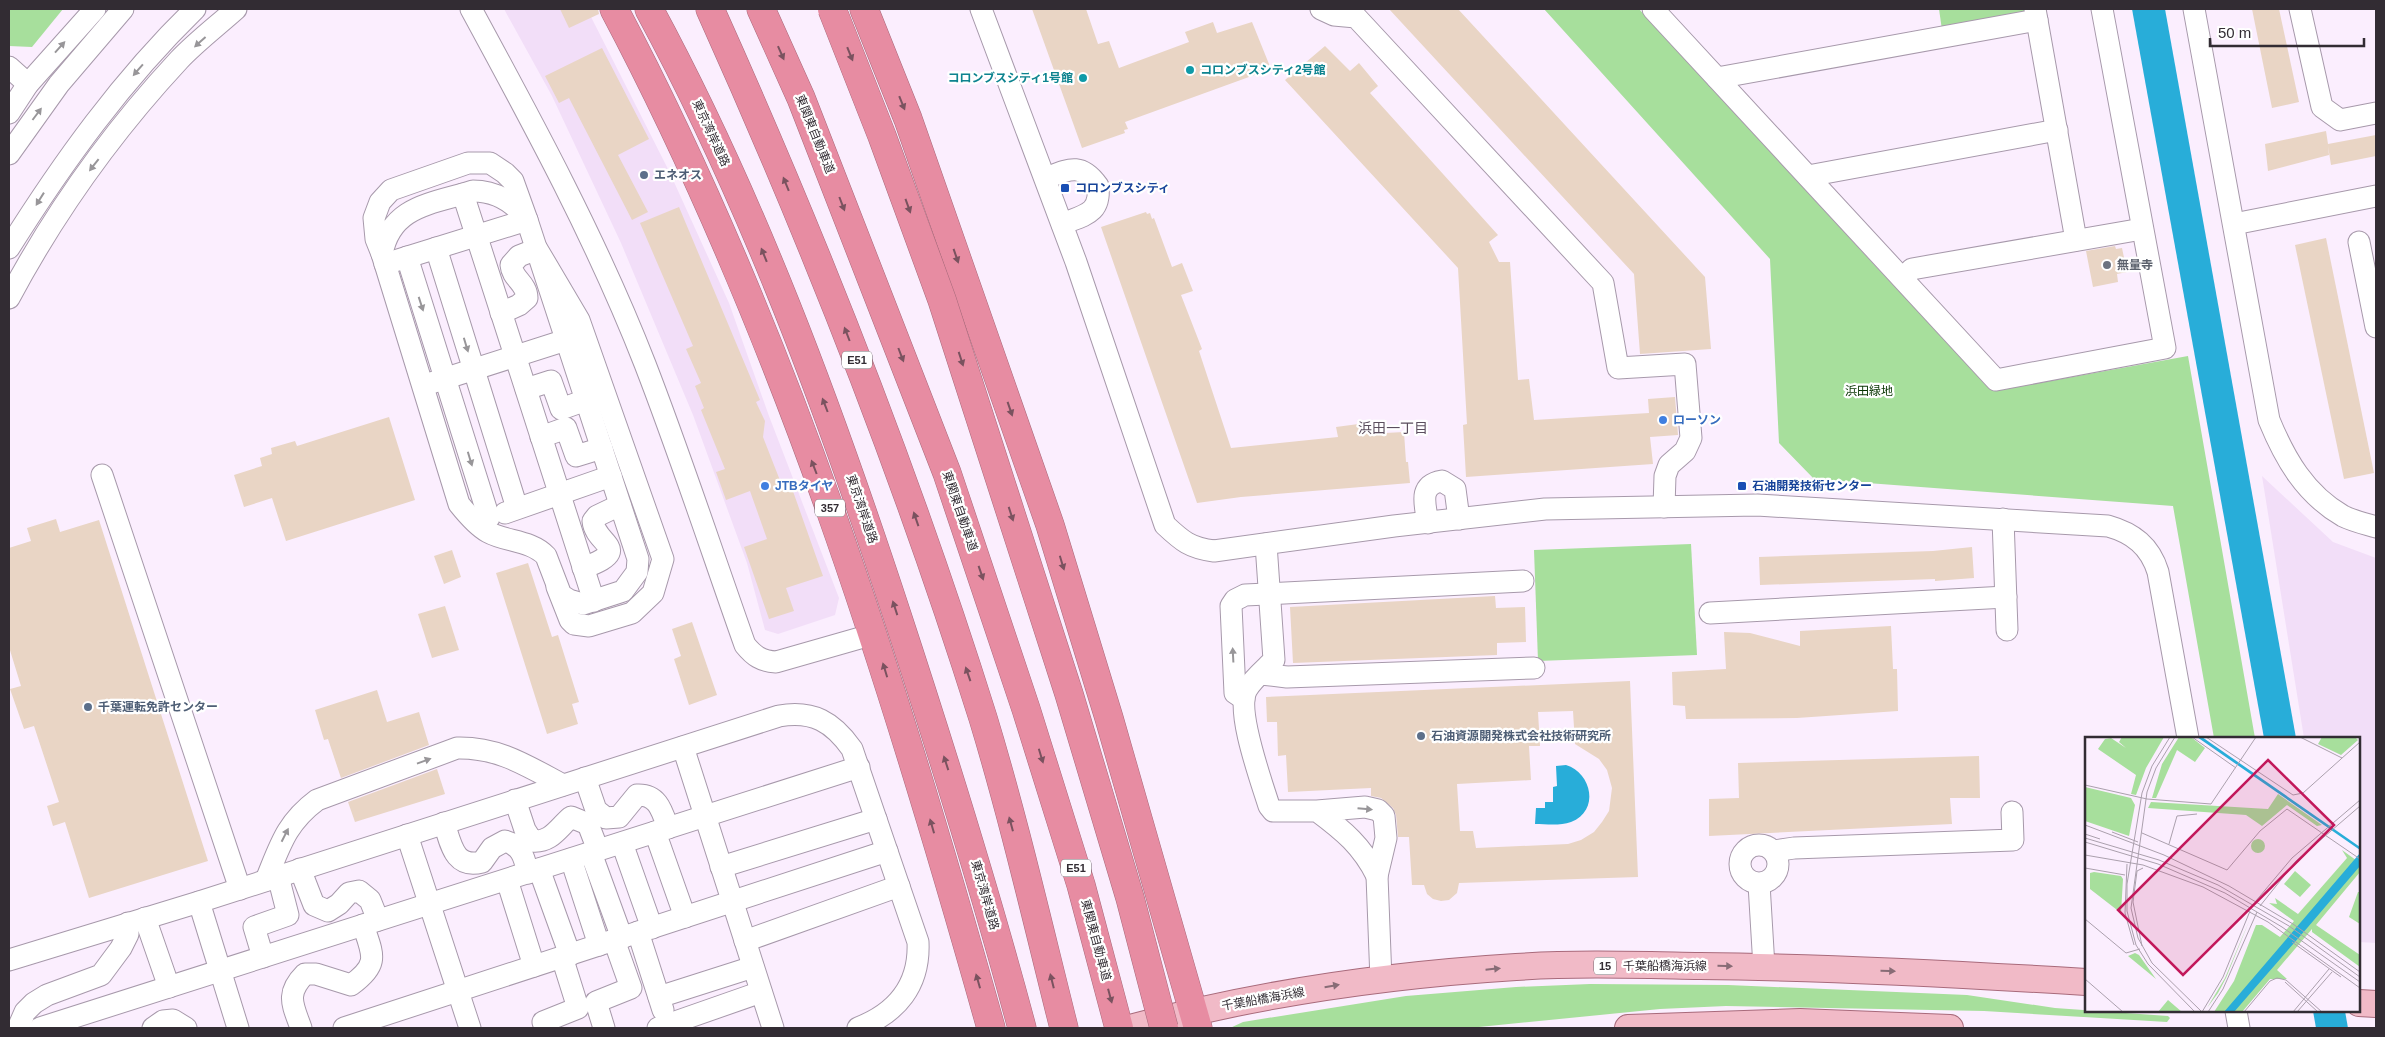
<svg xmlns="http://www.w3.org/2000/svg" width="2385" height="1037" viewBox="0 0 2385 1037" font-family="Helvetica,'Noto Sans JP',sans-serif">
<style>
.built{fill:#f2def8}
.green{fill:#a7df9c}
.water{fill:#28add9}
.building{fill:#e9d5c5;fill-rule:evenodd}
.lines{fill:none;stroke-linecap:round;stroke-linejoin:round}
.minor-casing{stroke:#a799ab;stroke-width:23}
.major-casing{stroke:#a86a7b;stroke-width:28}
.highway-casing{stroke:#a86a7b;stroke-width:29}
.minor{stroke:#fff;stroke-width:21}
.major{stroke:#f1bac7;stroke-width:26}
.highway{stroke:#e78ca2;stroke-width:28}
.highway-bridge-casing{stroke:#a86a7b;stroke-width:29;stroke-linecap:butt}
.highway-bridge{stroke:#e78ca2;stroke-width:28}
.oneway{fill:#989699}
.oneway2{fill:#7a525f}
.oneway3{fill:#886c76}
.culture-dot{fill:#0f9aa8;stroke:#fff;stroke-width:2}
.service-dot{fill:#5c6f8a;stroke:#fff;stroke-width:2}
.transit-dot{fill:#1a4fb4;stroke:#fff;stroke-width:2}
.worship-dot{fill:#6b7280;stroke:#fff;stroke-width:2}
.shop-dot{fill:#3f7fe0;stroke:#fff;stroke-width:2}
.labels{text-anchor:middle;stroke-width:4.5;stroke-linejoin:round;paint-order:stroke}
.shield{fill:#fff;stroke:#706b70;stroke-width:1}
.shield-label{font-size:11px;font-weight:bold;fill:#322c33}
.culture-label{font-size:12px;font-weight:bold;fill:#0d838f;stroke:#fff;text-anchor:start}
.street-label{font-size:12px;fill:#322c33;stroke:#fff}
.service-label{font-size:12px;font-weight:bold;fill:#4e5e75;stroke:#fff;text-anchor:start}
.transit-label{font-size:12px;font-weight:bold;fill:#164399;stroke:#fff;text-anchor:start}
.worship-label{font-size:12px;font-weight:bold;fill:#5b616d;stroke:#fff;text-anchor:start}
.park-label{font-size:12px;fill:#063300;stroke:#fff}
.shop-label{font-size:12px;font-weight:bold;fill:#366cbe;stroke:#fff;text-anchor:start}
.neighbourhood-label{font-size:14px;fill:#5b4e5e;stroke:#fff}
.inset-road{fill:none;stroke:#aba0ad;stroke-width:1}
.view{fill:#c2185b;fill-opacity:0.15;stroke:#c2185b;stroke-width:2.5}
.inset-edge{fill:none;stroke:#322c33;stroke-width:2.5}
</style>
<rect width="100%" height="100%" fill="#fbeefe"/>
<g class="built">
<polygon points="504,9 587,9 669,171 729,303 769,416 839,598 835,615 778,634 765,630 747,563 693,415 621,243 552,96"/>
<polygon points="2262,476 2333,542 2376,558 2376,943 2359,942 2359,738 2304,738"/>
</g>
<g class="green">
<polygon points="9,9 63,9 32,47 9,46"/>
<polygon points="1544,9 1639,9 1881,272 1994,391 2188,356 2255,738 2214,738 2173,506 1814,479 1779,443 1770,259"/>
<polygon points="1939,9 2026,9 2019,18 1942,30"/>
<polygon points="1691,544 1697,655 1538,661 1534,550"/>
<polygon points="1590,984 1728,985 1967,995 2055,1008 2168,1016 2170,1018 2167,1022 1984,1011 1726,1006 1660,1009 1469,1028 1230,1028 1243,1022 1406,996 1516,987"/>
</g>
<g class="water">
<polygon points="2132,9 2165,9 2296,738 2264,738"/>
<path d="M1566,765C1592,773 1600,811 1571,822C1560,826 1546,824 1535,824L1536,808H1545V802H1553V787L1557,786L1556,766Z"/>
<polygon points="2313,1011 2345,1011 2348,1028 2316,1028"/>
</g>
<g class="building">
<polygon points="560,9 598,9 599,14 569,28"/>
<polygon points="1032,9 1086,9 1098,44 1109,41 1119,68 1189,42 1185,32 1213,22 1217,33 1252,22 1271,69 1125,122 1128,129 1124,130 1125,133 1082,148"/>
<polygon points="1389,9 1458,9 1705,277 1711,349 1640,354 1634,274"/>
<polygon points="2252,9 2279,9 2299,102 2272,108"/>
<polygon points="1325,46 1350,71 1359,63 1378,86 1370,93 1498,235 1489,242 1499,262 1510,262 1518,380 1529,379 1534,420 1649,413 1648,399 1675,397 1678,435 1650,437 1653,464 1466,477 1463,425 1467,424 1458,268 1285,80"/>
<polygon points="602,48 649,139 618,155 648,212 632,220 569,98 559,103 545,76"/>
<polygon points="2326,131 2328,144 2376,135 2376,156 2331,165 2328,146 2329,155 2268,171 2265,144"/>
<polygon points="679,207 760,400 756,402 765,421 763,437 781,483 789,480 823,576 786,588 794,611 769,619 744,547 767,539 750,491 726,500 716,472 725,469 701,410 704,408 695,386 701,383 686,349 693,346 640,223"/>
<polygon points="1146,212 1147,214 1150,213 1152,219 1154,218 1172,267 1182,263 1193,291 1181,295 1202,349 1199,351 1231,448 1338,437 1336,427 1366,423 1367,434 1404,432 1406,462 1408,462 1410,483 1241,497 1197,503 1101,227"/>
<polygon points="2326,238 2374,473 2344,479 2295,245"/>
<polygon points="2115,246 2116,249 2122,248 2127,272 2117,274 2118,282 2093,287 2086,251"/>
<polygon points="389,417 415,500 286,541 272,498 244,507 234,475 262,466 260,458 272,454 271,448 295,441 297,446"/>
<polygon points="56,519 60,532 99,520 208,861 89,898 65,822 53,826 47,806 59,802 34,726 24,729 10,689 21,686 9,647 9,548 31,541 27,528"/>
<polygon points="1972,547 1974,578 1935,581 1935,579 1760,585 1759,557 1933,551"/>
<polygon points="452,550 461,577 444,584 434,556"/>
<polygon points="528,563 552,637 558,635 579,702 572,704 578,724 547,734 496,573"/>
<polygon points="1495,596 1496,608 1525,607 1526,642 1497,643 1497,655 1293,663 1290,607"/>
<polygon points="445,606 459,650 432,658 418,614"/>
<polygon points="692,622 717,695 689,705 674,659 681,656 672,629"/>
<polygon points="1891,626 1893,669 1897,669 1898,711 1797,718 1686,719 1685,706 1673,705 1672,672 1726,669 1724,632 1750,633 1800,646 1800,631"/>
<path d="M1630,681L1638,877L1459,883L1457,893L1449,900L1441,901L1433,899L1427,894L1424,885H1412L1409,837H1398L1396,815L1393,808L1381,798L1371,796V788L1288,792L1286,755L1278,756L1277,722H1267L1266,697ZM1573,711L1575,744L1599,759L1607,770L1612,788L1609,811L1602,822L1594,832L1581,840L1568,844L1476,848L1473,831H1460L1457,784L1531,780L1529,746H1540L1538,712Z"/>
<polygon points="377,690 387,722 419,712 429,745 341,778 328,739 324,740 315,710"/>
<polygon points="1979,756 1980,798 1950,798 1952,824 1709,836 1709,799 1739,798 1738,763"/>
<polygon points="437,769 445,794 355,822 348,802"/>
</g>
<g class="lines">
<g class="minor-casing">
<g id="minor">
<path d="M471,9C534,125 597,241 645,364C681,457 712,552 745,645C754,656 761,661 776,662L874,634"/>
<path d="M981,9L1076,262L1165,525C1182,541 1190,548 1214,551L1394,526L1545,509L1757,505L2108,526C2133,533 2150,546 2158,572L2188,738"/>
<polyline points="1321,9 1334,15 1356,17 1603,283 1618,368 1685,364 1691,438 1685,451 1669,465 1665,476 1664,507"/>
<polyline points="1653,9 1996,380 2165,348 2102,9"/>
<polyline points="2035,9 2076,240"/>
<path d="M2194,9L2269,420C2285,459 2305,494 2343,516C2353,521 2366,524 2376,527"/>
<polyline points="2300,9 2322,107 2340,120 2376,113"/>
<polyline points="9,67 28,84"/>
<polyline points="1717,78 2037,20"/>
<polyline points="9,113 28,84 95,9"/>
<polyline points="9,154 59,84 123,9"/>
<polyline points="1808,176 2057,130"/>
<path d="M1046,178C1069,169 1081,162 1098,186C1101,214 1084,215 1062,224"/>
<path d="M473,191C495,191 514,202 527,220L638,559L637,572L623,591L583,604L569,600L561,595L546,556C531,540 506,542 488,532C477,526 467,514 459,504L382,254C391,205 433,204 473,191Z"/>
<polyline points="463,194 594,601"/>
<polyline points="2234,224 2376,196"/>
<polyline points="2359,242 2376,327"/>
<path d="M9,248C63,162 122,80 195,9"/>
<polyline points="436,248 517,508"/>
<polyline points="382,254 376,239 374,218 380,202 391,190 468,163 490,163 505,173 513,181 527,220 385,264"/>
<polyline points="407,257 489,518"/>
<polyline points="1903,278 1912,269 2142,229"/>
<path d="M9,298C55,212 113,131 179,60C196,42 217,26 236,9"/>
<path d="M501,313L519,305L527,298C527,283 512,279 511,265L519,256L537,249L579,320L663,559L653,593L632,613L589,626L574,624L570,620L557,587"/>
<polyline points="431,383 566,340"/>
<polyline points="526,389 551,381 561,409 586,400"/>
<polyline points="541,437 566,428 576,456 602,448"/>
<polyline points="102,475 240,889"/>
<polyline points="505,513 611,476"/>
<polyline points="2003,519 2007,630"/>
<path d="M1428,523C1425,504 1418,485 1442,481L1455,489L1459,519"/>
<path d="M1266,544L1274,660C1265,669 1253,679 1247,689C1235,710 1262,783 1269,806L1273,811H1317L1365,807L1378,810L1384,816L1386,838L1377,876C1362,846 1344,831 1317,811"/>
<path d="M583,568C635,549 595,545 593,521L597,516L620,505"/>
<polyline points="1710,613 2006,597"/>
<polyline points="1261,674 1287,677 1534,668"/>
<polyline points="1244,699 1235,693 1231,606 1235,600 1245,595 1523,581"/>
<polyline points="683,747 773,1028"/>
<path d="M585,778L596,810L606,818L619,817L637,795C658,794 662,811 668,828"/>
<path d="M515,800L525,830L532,841C551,843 558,828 571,817L588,824L598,850"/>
<path d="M444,823C451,844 454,869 482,862L492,848L505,841C522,846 524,857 528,873"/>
<polyline points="655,832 685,917"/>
<polyline points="407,835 470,1028"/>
<polyline points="622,843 652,928"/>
<circle cx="1759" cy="864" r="19"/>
<polyline points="1774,851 1794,848 2013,840 2012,812"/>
<polyline points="591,853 622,938"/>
<polyline points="571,859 599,945"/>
<polyline points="721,867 876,819"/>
<polyline points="300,869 314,905 328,911 339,904 349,893 359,891 370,900 378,920"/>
<polyline points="539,869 570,955"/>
<polyline points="1377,876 1381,980"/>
<path d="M266,880C280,846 286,823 317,800L457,748C499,747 527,766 563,785"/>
<polyline points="507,880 534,966"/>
<polyline points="1759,884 1764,967"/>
<polyline points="199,902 238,1028"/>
<polyline points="145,918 169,987"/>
<polyline points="638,932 663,1010"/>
<polyline points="745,941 899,886"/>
<polyline points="263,957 254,927 288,915 278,876"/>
<path d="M9,960L199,902L779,716C813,710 833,722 852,749L918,942C920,985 897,1013 858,1028"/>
<polyline points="659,997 753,967"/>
<polyline points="2236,1011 2239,1028"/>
<polyline points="18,1028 25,1012 34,1003 47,995 101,975 121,948 128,934 128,923"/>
<polyline points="40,1028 859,767"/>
<polyline points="153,1028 163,1021 173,1020 186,1028"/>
<path d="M301,1028C293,1005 285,994 305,974H316L351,985C380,964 373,955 363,925"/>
<polyline points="344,1028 887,851"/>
<polyline points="545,1028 543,1022 578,1008 562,957"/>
<polyline points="604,1028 596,1002 631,988 614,940"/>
<polyline points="658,1028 761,992"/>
</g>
</g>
<g class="major-casing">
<g id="major">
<polyline points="2359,1003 2376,1004"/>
<path d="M1130,1028C1255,994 1386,975 1516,967C1577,963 1639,965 1700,966C1829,967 1957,974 2086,982"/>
<polyline points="1628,1028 1800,1022 1950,1028"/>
</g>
</g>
<g class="highway-casing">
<g id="highway">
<path d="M614,9C784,330 893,679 991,1028"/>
<path d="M649,9C753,201 829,408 897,615C942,752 985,889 1022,1028"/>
<path d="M710,9C814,240 907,476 983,718C1014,820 1038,925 1064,1028"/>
<polyline points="761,9 801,98 947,473 1026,709 1081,885 1119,1028"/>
<polyline points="864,9 908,119 1050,525 1109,718 1198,1028"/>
</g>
</g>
<use href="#minor" class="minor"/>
<use href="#major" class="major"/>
<use href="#highway" class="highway"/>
<g class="highway-bridge-casing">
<polyline id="highway-bridge" points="832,9 882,136 942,300 1069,694 1130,898 1164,1028"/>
</g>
<use href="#highway-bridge" class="highway-bridge"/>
</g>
<defs><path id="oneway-solid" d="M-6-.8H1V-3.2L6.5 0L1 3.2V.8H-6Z" transform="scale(1.25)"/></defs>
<g class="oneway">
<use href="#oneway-solid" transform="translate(200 42) rotate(138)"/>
<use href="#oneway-solid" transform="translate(60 47) rotate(-48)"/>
<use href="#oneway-solid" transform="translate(138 70) rotate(131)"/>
<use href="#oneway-solid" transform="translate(37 114) rotate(-53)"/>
<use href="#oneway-solid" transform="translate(94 165) rotate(128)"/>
<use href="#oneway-solid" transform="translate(40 199) rotate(122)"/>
<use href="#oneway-solid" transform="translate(421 304) rotate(72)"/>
<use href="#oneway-solid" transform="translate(466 345) rotate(73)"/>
<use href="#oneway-solid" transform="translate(470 459) rotate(73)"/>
<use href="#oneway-solid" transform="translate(1233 655) rotate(-93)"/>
<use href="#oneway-solid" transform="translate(424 761) rotate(-20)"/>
<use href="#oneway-solid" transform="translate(1365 809) rotate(5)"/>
<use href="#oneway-solid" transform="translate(285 835) rotate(-63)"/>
</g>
<g class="oneway2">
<use href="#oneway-solid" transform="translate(781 53) rotate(66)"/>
<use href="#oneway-solid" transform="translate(850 54) rotate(68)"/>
<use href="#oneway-solid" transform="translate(902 103) rotate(68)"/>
<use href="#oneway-solid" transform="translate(786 184) rotate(-112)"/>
<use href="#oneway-solid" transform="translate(842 204) rotate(69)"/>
<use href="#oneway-solid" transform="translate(908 206) rotate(70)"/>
<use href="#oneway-solid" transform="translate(764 255) rotate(-112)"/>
<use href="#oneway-solid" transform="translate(956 256) rotate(71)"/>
<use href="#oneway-solid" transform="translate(847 334) rotate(-111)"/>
<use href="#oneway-solid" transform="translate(901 355) rotate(69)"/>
<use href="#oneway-solid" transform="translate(961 359) rotate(72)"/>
<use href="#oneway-solid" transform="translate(825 405) rotate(-111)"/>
<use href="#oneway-solid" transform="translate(1010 409) rotate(71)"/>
<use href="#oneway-solid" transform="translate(814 467) rotate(-111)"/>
<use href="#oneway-solid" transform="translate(1011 514) rotate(72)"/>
<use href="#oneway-solid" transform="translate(916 519) rotate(-109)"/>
<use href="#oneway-solid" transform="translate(1062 563) rotate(73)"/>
<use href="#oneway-solid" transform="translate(981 573) rotate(71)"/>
<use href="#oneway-solid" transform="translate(895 608) rotate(-108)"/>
<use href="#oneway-solid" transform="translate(885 670) rotate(-107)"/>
<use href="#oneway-solid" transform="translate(968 674) rotate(-109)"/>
<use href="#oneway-solid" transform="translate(1041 756) rotate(73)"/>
<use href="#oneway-solid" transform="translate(946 763) rotate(-108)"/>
<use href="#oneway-solid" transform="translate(1011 824) rotate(-105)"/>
<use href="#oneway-solid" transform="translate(932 826) rotate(-106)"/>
<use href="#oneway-solid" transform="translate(978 981) rotate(-106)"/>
<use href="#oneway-solid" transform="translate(1052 981) rotate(-104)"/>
<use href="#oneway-solid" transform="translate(1110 996) rotate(75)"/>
</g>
<g class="oneway3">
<use href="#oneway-solid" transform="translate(1725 966) rotate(1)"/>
<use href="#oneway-solid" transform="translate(1493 969) rotate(-6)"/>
<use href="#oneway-solid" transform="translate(1888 971) rotate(2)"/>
<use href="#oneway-solid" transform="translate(1332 986) rotate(-10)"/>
</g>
<g class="culture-dot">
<circle cx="1190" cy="70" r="5"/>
<circle cx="1083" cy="78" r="5"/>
</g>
<g class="service-dot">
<circle cx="644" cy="175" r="5"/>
<circle cx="88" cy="707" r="5"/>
<circle cx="1421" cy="736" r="5"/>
</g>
<g class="transit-dot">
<rect x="1060" y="183" width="10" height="10" rx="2.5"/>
<rect x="1737" y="481" width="10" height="10" rx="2.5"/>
</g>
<circle class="worship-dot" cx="2107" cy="265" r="5"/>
<g class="shop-dot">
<circle cx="1663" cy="420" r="5"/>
<circle cx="765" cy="486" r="5"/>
</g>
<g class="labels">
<g class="shield">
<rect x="842" y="351.5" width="30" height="17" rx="4"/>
<rect x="815" y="499.5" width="30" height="17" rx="4"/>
<rect x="1061" y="859.5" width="30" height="17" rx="4"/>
<rect x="1594" y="957.5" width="22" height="17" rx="4"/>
</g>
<g class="shield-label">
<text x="857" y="364">E51</text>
<text x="830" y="512">357</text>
<text x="1076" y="872">E51</text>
<text x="1605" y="970">15</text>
</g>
<g class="culture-label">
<text x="1200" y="74">コロンブスシティ2号館</text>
<text x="1073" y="82" text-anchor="end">コロンブスシティ1号館</text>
</g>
<g class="street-label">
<text transform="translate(711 133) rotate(65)" y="4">東京湾岸道路</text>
<text transform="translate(815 134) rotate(68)" y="4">東関東自動車道</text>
<text transform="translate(862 509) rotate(71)" y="4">東京湾岸道路</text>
<text transform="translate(960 511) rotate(71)" y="4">東関東自動車道</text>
<text transform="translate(985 895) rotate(74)" y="4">東京湾岸道路</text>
<text transform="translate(1096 940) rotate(75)" y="4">東関東自動車道</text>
<text x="1665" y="970">千葉船橋海浜線</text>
<text transform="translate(1263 999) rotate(-10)" y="4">千葉船橋海浜線</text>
</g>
<g class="service-label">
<text x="654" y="179">エネオス</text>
<text x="98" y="711">千葉運転免許センター</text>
<text x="1431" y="740">石油資源開発株式会社技術研究所</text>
</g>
<g class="transit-label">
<text x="1075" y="192">コロンブスシティ</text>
<text x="1752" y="490">石油開発技術センター</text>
</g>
<g class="worship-label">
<text x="2117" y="269">無量寺</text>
</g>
<g class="park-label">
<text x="1869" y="395">浜田緑地</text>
</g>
<g class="shop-label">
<text x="1673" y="424">ローソン</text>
<text x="775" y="490">JTBタイヤ</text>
</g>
<g class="neighbourhood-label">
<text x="1393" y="433">浜田一丁目</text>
</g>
</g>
<g transform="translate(2085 737)">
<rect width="275" height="275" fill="#fbeefe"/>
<path d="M37,0H79L61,31L51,58L46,57L51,38L13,12L20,2L26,1L41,11L34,5ZM94,0H106L120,11L110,25L92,13L71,61H67L77,27ZM237,0H270L273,3L256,18L233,7ZM0,50L46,61L50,68L44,99L0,84ZM193,57L237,88L232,89L202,68L177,89L161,78L63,71L66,65L183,72ZM166 109a7 7 0 1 1 14 0a7 7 0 1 1-14 0ZM257,113L275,126V135L231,188L275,218V230L227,195V192L192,233L202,242H185L157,275H129L149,244L171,188H177L195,200L209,184L184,166L192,167L190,161L213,177L262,121ZM210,134L226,148L215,160L199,147ZM9,135L36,139L38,142L36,176L5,152V136ZM273,155H275V187L264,180ZM165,182L141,241L133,256L122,271L140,241ZM50,216L54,218L71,242L43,219ZM83,263L97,275H73Z" fill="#a7df9c"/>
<path d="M112,0H117L275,110V113ZM275,116V129L223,190L149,275H139Z" fill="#28add9"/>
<path class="inset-road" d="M85,0L67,29L57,56L42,147V174L51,208L63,227L110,275M90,0L71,31L62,55L46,171L53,201L67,226L117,275M107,0L151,31M121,0L208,58L218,56L275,5M215,0L257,21M0,48L62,62L126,67L171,0M0,88L79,118L144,149L208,187L275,235M27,95L53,105M57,96L142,133L175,94L202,72L275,122M0,97L15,102M0,101L74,123L133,148L204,189L275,240M0,105L73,127L140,156L197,190L275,245M84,107L92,79L112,77M0,118L58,128L118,150L183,185L275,251M42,127L40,176L49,208M0,131L40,138M170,165L207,121L275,63M175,169L211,124L275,69M0,182L41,216L55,212M207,205L256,240M57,209L48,165L52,134L58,131M0,242L38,275M200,245L233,275M117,275L138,240L165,174M123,275L138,252L172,175M159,275L185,244L192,241L201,243L237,275M208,275L244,232M212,275L247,235"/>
<path class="view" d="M183,23L249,88L98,238L33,173Z"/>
<rect width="275" height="275" class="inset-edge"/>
</g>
<rect width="2385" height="1037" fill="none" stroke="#322c33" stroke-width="20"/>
<path d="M2210 38v8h154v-8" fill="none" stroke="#322c33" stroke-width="2.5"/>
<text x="2218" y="38" font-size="15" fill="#322c33" stroke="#ffffff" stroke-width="4" paint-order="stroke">50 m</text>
</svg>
